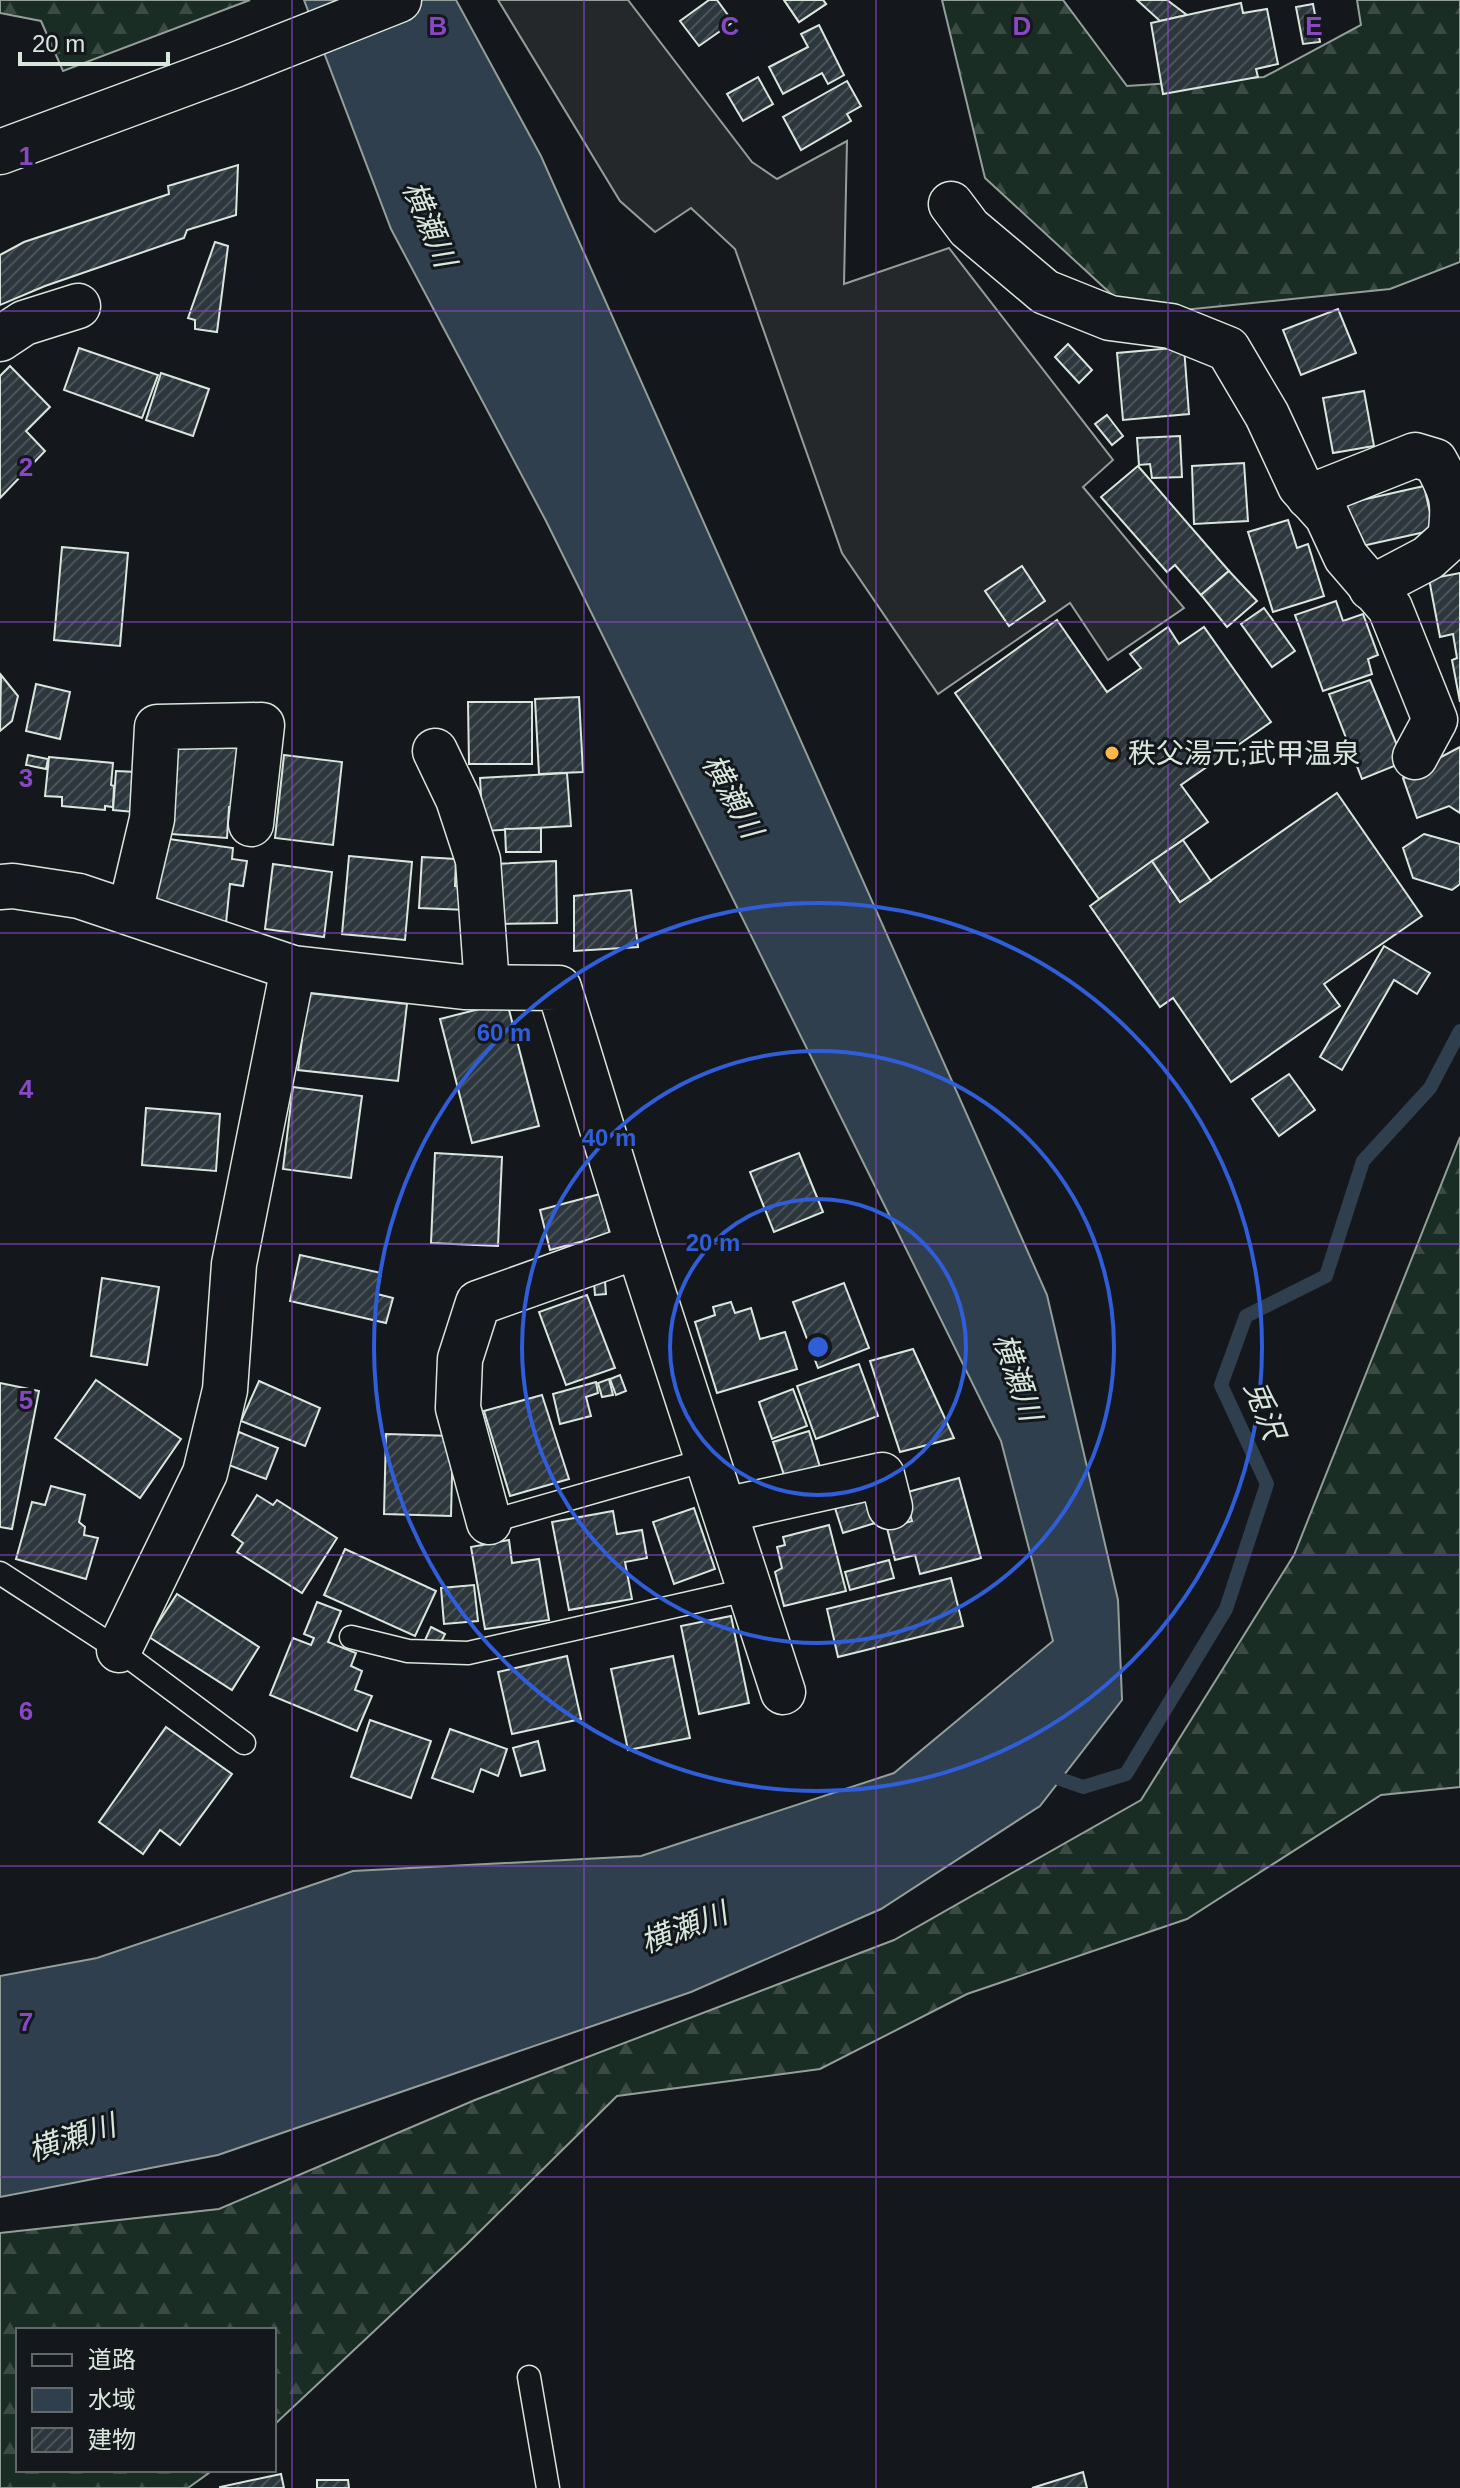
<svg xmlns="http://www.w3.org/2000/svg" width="1460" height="2488" viewBox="0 0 1460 2488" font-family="Arial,'Noto Sans JP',sans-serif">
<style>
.forest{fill:url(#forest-firs);stroke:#939e99;stroke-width:2}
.parking{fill:#24282b;stroke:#939e99;stroke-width:2}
.water{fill:#2f3f4d;stroke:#939e99;stroke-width:2}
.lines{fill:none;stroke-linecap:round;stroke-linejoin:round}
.stream{stroke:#2f3f4d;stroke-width:14}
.building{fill:url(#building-hatch);stroke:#d8e6dc;stroke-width:2}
.service-casing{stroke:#d8e6dc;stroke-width:25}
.minor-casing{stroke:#d8e6dc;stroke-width:47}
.tertiary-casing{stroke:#d8e6dc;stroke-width:47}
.service{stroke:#14181c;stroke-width:22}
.minor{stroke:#14181c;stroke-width:44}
.tertiary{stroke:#14181c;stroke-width:44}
.grid{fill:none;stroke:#8948c3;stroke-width:2;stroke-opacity:0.55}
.ring{fill:none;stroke:#305dd8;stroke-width:4}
.poi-dot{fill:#ffb74d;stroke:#14181c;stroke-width:3}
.labels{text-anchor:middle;stroke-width:6;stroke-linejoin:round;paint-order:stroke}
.poi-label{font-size:28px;fill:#d8e6dc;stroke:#14181c;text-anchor:start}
.water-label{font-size:30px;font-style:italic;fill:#d8e6dc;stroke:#14181c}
.grid-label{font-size:26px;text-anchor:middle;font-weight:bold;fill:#8948c3;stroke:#14181c;stroke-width:6;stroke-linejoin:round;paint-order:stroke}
.centre{fill:#305dd8;stroke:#14181c;stroke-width:4}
.ring-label{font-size:24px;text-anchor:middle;font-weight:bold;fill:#305dd8;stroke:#14181c;stroke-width:6;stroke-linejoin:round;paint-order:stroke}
</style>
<defs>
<pattern id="forest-firs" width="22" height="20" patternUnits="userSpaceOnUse" patternTransform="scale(2)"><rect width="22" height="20" fill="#1a2d24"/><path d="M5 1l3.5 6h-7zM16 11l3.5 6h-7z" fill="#3b4b43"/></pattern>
<pattern id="building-hatch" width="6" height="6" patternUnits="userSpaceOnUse" patternTransform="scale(2)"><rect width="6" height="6" fill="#2c363c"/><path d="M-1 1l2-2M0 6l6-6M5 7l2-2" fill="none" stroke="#4a5358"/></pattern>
</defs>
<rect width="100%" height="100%" fill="#14181c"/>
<g class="forest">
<polygon points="0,0 250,0 63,71 41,21 0,13"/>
<polygon points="942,0 1063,0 1127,86 1264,77 1361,25 1357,0 1460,0 1460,262 1390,289 1134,315 985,178"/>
<polygon points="1460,1137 1460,1787 1381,1795 1187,1919 967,1994 820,2069 617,2096 466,2245 274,2425 274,2330 18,2330 18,2470 213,2470 188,2488 0,2488 0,2233 219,2209 475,2100 894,1940 1141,1800 1294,1555"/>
</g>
<polygon class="parking" points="498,0 628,0 752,162 777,179 847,141 844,284 949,248 1113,460 1083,487 1184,608 1108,660 1070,603 938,694 842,553 735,249 691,208 655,232 620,201"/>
<polygon class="water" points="304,0 456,0 541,156 1047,1295 1118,1600 1122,1700 1040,1806 881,1909 691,1992 218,2155 0,2197 0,1976 97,1958 353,1871 641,1856 894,1773 1053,1641 1001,1441 546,521 391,229"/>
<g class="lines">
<polyline class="stream" points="1046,1774 1083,1787 1126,1774 1226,1609 1267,1484 1221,1385 1246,1316 1326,1276 1363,1161 1430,1088 1460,1031"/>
</g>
<g class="building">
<polygon points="709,0 717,0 733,22 699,46 680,21"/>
<polygon points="784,0 823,0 826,4 799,22"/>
<polygon points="784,0 823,0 826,4 799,22"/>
<polygon points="1137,0 1167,0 1187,15 1160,21"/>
<polygon points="1241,3 1243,13 1267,9 1278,64 1256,69 1258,77 1163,94 1151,23"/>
<polygon points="1313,4 1320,42 1303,44 1296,7"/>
<polygon points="819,25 844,75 828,84 822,73 783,94 769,67 808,47 801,34"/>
<polygon points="758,77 773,104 743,121 727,94"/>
<polygon points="847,81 861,106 847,114 851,121 801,150 783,117"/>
<polygon points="238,165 236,215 187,230 184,238 45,286 0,305 0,255 24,242 169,194 168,186"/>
<polygon points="215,242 228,246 217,332 195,329 195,320 188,318"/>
<polygon points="1338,309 1356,353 1301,375 1283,330"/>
<polygon points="1068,344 1092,370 1079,383 1055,357"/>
<polygon points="1184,347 1189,414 1123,420 1117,353"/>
<polygon points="79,348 158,375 142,418 64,390"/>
<polygon points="10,366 50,407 26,431 45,451 0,498 0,376"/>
<polygon points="161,373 209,389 193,436 146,420"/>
<polygon points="1364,391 1374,446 1333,453 1323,398"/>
<polygon points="1107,415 1123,436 1112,445 1095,424"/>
<polygon points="1180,436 1182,477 1152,478 1150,464 1139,465 1137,438"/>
<polygon points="1244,463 1248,521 1194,524 1192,466"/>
<polygon points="1138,466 1229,571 1201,595 1175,565 1167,572 1101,497"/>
<polygon points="1424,486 1434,530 1353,548 1344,504"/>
<polygon points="1288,520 1297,548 1308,544 1324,596 1273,612 1248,532"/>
<polygon points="62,547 128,553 120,646 54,640"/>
<polygon points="1022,566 1045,601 1009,626 985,591"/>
<polygon points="1229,571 1257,601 1227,627 1201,595"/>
<polygon points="1460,573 1460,702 1452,660 1457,658 1453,634 1440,637 1429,579"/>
<polygon points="1336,601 1343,621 1363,614 1378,655 1368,659 1372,674 1323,691 1295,615"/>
<polygon points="1264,608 1295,651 1272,667 1241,624"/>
<polygon points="1057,620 1107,692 1141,668 1130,654 1168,627 1179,644 1204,627 1271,722 1181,785 1208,822 1099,899 955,693"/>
<polygon points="1,675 18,696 12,721 0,731"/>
<polygon points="1370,680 1404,762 1362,779 1329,694"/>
<polygon points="36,684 70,692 60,739 26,731"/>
<polygon points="579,697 583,772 539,774 535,699"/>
<polygon points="468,702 532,702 532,764 469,764"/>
<polygon points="166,743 240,747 237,807 229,807 227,838 157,833"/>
<polygon points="1460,747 1460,813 1449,806 1417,818 1403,778 1432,768 1428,764"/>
<polygon points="28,755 48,759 46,769 26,765"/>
<polygon points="284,755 342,762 333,845 275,838"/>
<polygon points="49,757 113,763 111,785 114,786 113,807 105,806 105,810 62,806 62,797 45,796"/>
<polygon points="116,771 137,772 134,812 113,810"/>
<polygon points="567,773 571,826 483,831 480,778"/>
<polygon points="1337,793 1422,916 1324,984 1340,1006 1231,1082 1173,998 1160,1007 1090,906 1152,861 1180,902"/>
<polygon points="541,828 541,852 506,852 505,829"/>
<polygon points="1424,834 1460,844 1460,884 1452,890 1413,878 1403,848"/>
<polygon points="155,837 233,848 232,859 247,861 243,886 230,884 226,923 146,912"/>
<polygon points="1183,840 1211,881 1180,902 1152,861"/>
<polygon points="349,856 412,862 405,940 342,934"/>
<polygon points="422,857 456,859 455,886 468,887 467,910 419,908"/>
<polygon points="556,861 557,923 498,924 493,864"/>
<polygon points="273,864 332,872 324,937 265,929"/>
<polygon points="631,890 638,947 574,951 574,896"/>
<polygon points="1384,946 1430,973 1417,994 1394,980 1342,1070 1320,1057"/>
<polygon points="308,993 407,1004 398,1081 298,1070"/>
<polygon points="507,1002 539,1126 472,1143 440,1019"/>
<polygon points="1289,1074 1315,1110 1279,1136 1252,1099"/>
<polygon points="293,1087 362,1096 351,1178 283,1169"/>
<polygon points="146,1108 220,1114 216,1171 142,1165"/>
<polygon points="435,1153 502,1157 498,1246 431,1243"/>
<polygon points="799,1153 823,1212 774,1232 750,1172"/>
<polygon points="600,1194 610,1234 550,1250 540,1210"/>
<polygon points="300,1255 381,1273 377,1294 393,1298 386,1323 290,1301"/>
<polygon points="102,1278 159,1287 147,1365 91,1356"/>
<polygon points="605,1281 606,1294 595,1295 594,1283"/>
<polygon points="844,1283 869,1348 818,1368 793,1302"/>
<polygon points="587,1295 615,1368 566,1385 539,1312"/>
<polygon points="731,1302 735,1313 751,1308 760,1339 785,1332 797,1369 717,1393 695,1322 715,1315 713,1307"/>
<polygon points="913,1349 954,1438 900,1452 870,1361"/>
<polygon points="859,1364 878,1416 816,1439 797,1386"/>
<polygon points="620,1375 626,1391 616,1395 610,1379"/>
<polygon points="609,1379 613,1395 602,1397 598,1383"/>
<polygon points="96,1380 181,1439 140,1498 55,1438"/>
<polygon points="259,1381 320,1408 305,1446 241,1421"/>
<polygon points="596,1382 598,1393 586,1397 591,1416 560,1424 553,1394"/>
<polygon points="0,1383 39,1391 12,1529 0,1527"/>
<polygon points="793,1389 807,1426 772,1439 759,1402"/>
<polygon points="542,1395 569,1479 510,1496 484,1411"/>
<polygon points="809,1431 820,1467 785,1478 773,1442"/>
<polygon points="239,1432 278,1448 266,1479 226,1464"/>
<polygon points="386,1434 453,1436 451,1516 384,1514"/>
<polygon points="959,1478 981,1558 920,1574 915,1555 895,1560 887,1528 912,1521 904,1493"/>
<polygon points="51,1486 85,1495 79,1522 85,1527 84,1535 98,1538 86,1579 16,1559 32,1502 45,1505"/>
<polygon points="257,1495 273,1505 277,1500 337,1538 302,1593 237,1552 243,1543 232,1535"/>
<polygon points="866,1495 875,1523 843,1533 834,1505"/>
<polygon points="694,1508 715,1569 674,1584 653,1522"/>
<polygon points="613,1511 617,1534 642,1530 647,1558 625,1562 632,1599 569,1610 552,1522"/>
<polygon points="829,1525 846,1591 784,1606 775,1572 782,1568 777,1547 785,1545 783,1537"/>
<polygon points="509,1540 512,1563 539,1559 549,1620 485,1629 471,1547"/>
<polygon points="345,1549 436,1591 415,1636 324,1595"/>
<polygon points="889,1560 894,1578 850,1590 845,1572"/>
<polygon points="951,1578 963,1626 838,1657 827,1609"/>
<polygon points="474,1585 478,1621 444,1624 441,1588"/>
<polygon points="177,1594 259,1647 232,1690 149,1637"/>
<polygon points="317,1602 341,1611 328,1642 356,1653 351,1666 362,1671 355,1690 372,1696 357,1731 270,1695 293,1638 311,1645 314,1638 304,1634"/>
<polygon points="731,1616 749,1703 699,1714 681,1626"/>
<polygon points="431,1627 445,1634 438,1648 425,1640"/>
<polygon points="567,1656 581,1719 512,1734 498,1672"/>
<polygon points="673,1656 690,1738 628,1750 611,1669"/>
<polygon points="370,1720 431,1741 411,1798 351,1777"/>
<polygon points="166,1727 232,1774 180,1845 160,1830 143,1854 99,1822"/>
<polygon points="450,1729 507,1749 498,1776 481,1769 473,1792 432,1778"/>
<polygon points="538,1741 545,1770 521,1776 513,1748"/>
<polygon points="1083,2472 1087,2488 1032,2488"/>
<polygon points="281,2474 284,2488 220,2488 220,2487"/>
<polygon points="317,2480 348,2480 349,2488 317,2488"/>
</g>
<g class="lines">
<g class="service-casing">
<g id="service">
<polyline points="489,1522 709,1459"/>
<polyline points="0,1573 119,1650 244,1743"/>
<polyline points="351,1637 408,1651 468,1653 751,1589"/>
<polyline points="529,2377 548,2488"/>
</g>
</g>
<g class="minor-casing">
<g id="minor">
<polyline points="951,204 969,228 1045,292 1110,318 1171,326 1228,349 1267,415 1300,486 1327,516 1346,557 1390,608 1435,720 1415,757"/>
<polyline points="0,339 24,323 78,306"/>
<path d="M1309,497L1415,455L1435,461C1453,493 1455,502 1450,538L1428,558L1371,588"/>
<polyline points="435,751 458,799 478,860 487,986"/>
<polyline points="0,887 13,886 79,896 293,968 464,987 559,988 638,1246 783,1692"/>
<polyline points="130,912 152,819 157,727 262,725 251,824"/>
<polyline points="725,1510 882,1475 890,1507"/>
<polyline points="489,1522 458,1408 460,1359 478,1303 638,1246"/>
<polyline points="119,1650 205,1473 225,1390 234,1264 293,968"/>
</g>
</g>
<g class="tertiary-casing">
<polyline id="tertiary" points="0,152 235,65 399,0"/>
</g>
<use href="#service" class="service"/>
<use href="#minor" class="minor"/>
<use href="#tertiary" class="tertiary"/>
</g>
<path class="grid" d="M292,0V2488M584,0V2488M876,0V2488M1168,0V2488M0,311H1460M0,622H1460M0,933H1460M0,1244H1460M0,1555H1460M0,1866H1460M0,2177H1460"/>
<g class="ring">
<circle cx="818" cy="1347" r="148"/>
<circle cx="818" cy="1347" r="296"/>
<circle cx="818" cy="1347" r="444"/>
</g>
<circle class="poi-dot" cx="1112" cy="753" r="8"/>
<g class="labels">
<g class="poi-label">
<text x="1128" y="763">秩父湯元;武甲温泉</text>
</g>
<g class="water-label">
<text transform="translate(429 224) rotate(67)" y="10">横瀬川</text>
<text transform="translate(732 796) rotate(61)" y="10">横瀬川</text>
<text transform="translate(1017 1377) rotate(71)" y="10">横瀬川</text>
<text transform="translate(1264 1410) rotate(69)" y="10">兎沢</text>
<text transform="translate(684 1928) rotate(-21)" y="10">横瀬川</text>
<text transform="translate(72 2138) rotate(-18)" y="10">横瀬川</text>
</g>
</g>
<g class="grid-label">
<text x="438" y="35">B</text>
<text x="730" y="35">C</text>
<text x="1022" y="35">D</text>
<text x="1314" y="35">E</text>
<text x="26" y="165">1</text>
<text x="26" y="476">2</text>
<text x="26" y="787">3</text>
<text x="26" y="1098">4</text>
<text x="26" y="1409">5</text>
<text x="26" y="1720">6</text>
<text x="26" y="2031">7</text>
</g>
<circle cx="818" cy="1347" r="12" class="centre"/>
<g class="ring-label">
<text x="504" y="1041">60 m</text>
<text x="609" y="1146">40 m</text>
<text x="713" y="1251">20 m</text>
</g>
<rect x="16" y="2328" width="260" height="144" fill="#14181c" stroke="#626a69" stroke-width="2"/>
<rect x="32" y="2354" width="40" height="12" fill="#14181c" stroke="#626a69" stroke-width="2"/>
<text x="88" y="2368" font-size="24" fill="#d8e6dc">道路</text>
<rect x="32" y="2388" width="40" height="24" fill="#2f3f4d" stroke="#626a69" stroke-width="2"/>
<text x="88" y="2408" font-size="24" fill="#d8e6dc">水域</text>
<rect x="32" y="2428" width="40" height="24" fill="url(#building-hatch)" stroke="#626a69" stroke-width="2"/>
<text x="88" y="2448" font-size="24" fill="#d8e6dc">建物</text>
<path d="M20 52v12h148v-12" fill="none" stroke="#d8e6dc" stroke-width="4"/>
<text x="32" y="52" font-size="24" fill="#d8e6dc" stroke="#14181c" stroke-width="6" paint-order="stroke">20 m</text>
</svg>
